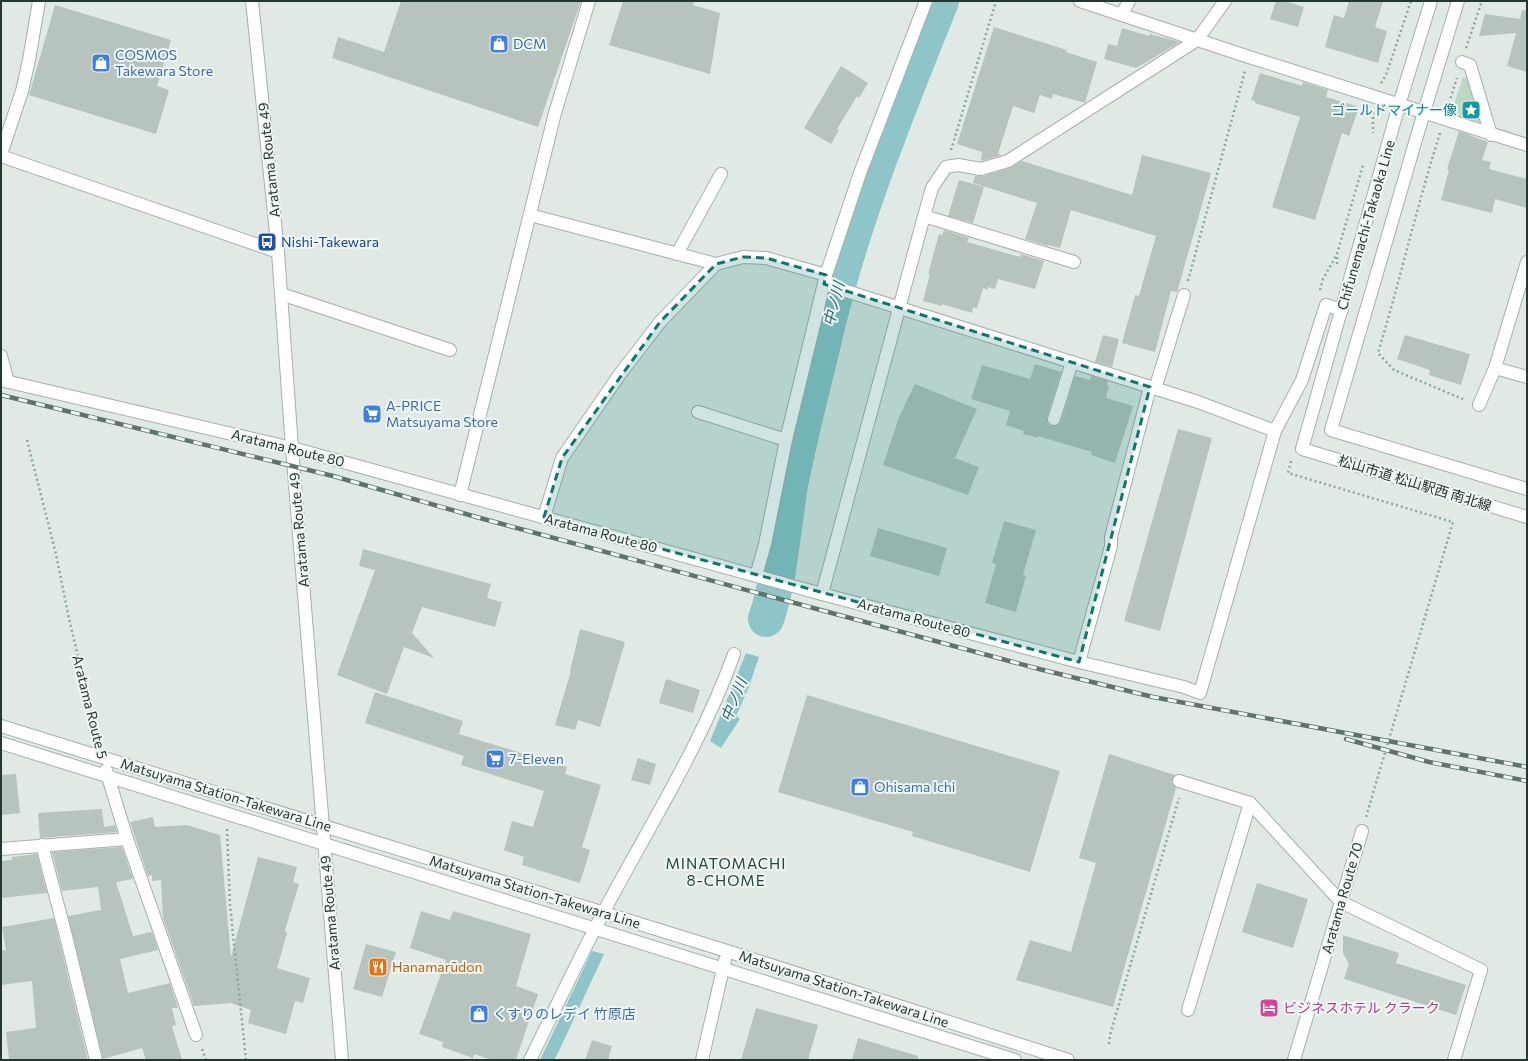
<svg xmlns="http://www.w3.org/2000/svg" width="1528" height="1061" viewBox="0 0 1528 1061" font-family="Commissioner,'Noto Sans JP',sans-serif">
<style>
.green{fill:#bbd8c0}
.water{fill:#8dc5c9}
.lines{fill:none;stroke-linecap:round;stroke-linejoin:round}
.river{stroke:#8dc5c9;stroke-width:36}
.building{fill:#b6c4bd}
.minor-casing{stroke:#a4b0aa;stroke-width:14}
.path{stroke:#84aa9a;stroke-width:2.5;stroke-dasharray:2 3;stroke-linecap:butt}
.minor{stroke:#fff;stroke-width:12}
.rail-casing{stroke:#5d736b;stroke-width:4.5}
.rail{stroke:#f0f6f3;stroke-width:3;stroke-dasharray:9;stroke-linecap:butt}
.marked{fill:#0f766e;fill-opacity:0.2;stroke:#0f766e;stroke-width:3;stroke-dasharray:8 5;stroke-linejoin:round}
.labels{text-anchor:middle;stroke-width:4;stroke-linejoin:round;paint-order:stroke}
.shop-label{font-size:14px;fill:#366cbe;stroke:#f0f6f3;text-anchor:start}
.culture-label{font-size:14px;fill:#0d838f;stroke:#f0f6f3;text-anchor:end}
.street-label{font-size:14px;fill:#233830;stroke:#f0f6f3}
.transit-label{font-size:14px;fill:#164399;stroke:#f0f6f3;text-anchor:start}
.food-label{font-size:14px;fill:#c56008;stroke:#f0f6f3;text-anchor:start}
.hotel-label{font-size:14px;fill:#b23c85;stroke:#f0f6f3;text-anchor:start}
.water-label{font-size:15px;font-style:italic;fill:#23676d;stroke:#f0f6f3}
.neighbourhood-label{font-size:15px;letter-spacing:1px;fill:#21473b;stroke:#f0f6f3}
</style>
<rect width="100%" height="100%" fill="#e0e9e4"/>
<polygon class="green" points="1463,77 1467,78 1480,122 1458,116 1452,111"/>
<g class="water">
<polygon points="746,653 759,657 748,689 736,716 740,719 721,748 710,741"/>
<polygon points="592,951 604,954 558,1053 554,1060 540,1060"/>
</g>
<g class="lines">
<path class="river" d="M766,619C780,579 783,527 790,485C800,434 814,382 826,331C853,217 898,109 941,1"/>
</g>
<g class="building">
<polygon points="401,1 581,1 538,127 332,58 338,37 384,52"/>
<polygon points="623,1 694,1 693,5 720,13 710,74 609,45"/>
<polygon points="1276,1 1284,1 1304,7 1298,27 1270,19"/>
<polygon points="1349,1 1383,1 1375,27 1387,31 1378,63 1325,47 1334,15 1344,18"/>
<polygon points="55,5 171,40 157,86 169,90 156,134 29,95"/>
<polygon points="1522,10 1527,11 1527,72 1507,66 1516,33 1479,36 1485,14 1520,19"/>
<polygon points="994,27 1067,50 1066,52 1097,62 1085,103 1053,94 1052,99 1040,95 1034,113 1013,106 998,154 1002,155 981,161 982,152 957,144"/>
<polygon points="1122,28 1149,36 1150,34 1180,42 1136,68 1104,59 1108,44 1117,46"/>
<polygon points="841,66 868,83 859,98 857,96 837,129 839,130 831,144 804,128"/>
<polygon points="1260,73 1302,86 1303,82 1328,90 1326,97 1359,107 1349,136 1342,133 1315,220 1272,207 1300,117 1255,103 1255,101 1251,100"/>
<polygon points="1459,131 1488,142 1482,160 1491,162 1489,169 1527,179 1527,208 1495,199 1492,213 1441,200 1449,170 1447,169"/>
<polygon points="1142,155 1211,173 1177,292 1171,291 1155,352 1122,343 1135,295 1139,296 1156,236 1071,210 1060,248 1048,245 1048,246 1025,239 1037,203 973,183 975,176 983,176 1010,168 1022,161 1132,195"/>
<polygon points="959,180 984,187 973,223 948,216"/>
<polygon points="944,230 969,238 967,242 1020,257 1021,254 1044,261 1035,289 998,279 995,289 988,287 988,290 983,288 977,308 973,307 972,313 942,304 942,306 923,301 930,274 928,274 939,234 942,235"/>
<polygon points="1103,335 1119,339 1112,367 1095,362"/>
<polygon points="1405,335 1470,354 1461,385 1429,375 1430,370 1397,359"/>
<polygon points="1035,364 1061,372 1047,417 1048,424 1051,426 1056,426 1061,422 1075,376 1090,380 1091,376 1108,381 1107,385 1109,386 1106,398 1133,406 1115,463 1091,455 1092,452 1038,436 1038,438 1023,434 1024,431 1006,425 1010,411 971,399 982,365 1030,379"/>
<polygon points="915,384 977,409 955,458 979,467 968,495 883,465 899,417"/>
<polygon points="1178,429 1212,438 1160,631 1124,621"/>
<polygon points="1004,521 1036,530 1023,575 1026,576 1016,612 985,603 996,564 992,563"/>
<polygon points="878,528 947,548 939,576 870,556"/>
<polygon points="363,549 491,584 487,598 502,602 495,627 422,607 412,633 434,658 404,647 387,694 337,675 375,570 359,566"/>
<polygon points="580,629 625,642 600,727 578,720 575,730 555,725 571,671 570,671"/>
<polygon points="666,679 700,690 693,713 659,703"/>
<polygon points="375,692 463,721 459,734 567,767 565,774 601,785 582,847 590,850 580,883 522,865 524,857 504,850 512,821 533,827 544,791 461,765 464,756 365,723"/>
<polygon points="807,695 1060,771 1030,872 912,836 913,832 778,792"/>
<polygon points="1109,754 1175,775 1172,782 1176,788 1113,1007 1016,980 1030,940 1071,952 1096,863 1079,858"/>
<polygon points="638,758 656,764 650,785 631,780"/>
<polygon points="16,774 20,813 1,815 1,775"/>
<polygon points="102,809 104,827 115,825 117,832 40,838 38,813"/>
<polygon points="153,817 155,827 187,825 220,835 231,957 258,857 297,867 293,882 299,884 285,930 287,933 277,968 310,978 303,1003 295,1001 286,1034 248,1023 251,1010 231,1003 194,1006 163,918 161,880 152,881 152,875 148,876 130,822"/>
<polygon points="122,847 133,879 116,882 133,936 152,932 158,950 120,959 128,993 170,983 178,1008 172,1008 176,1025 172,1026 182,1060 146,1060 142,1048 103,1059 68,916 101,910 98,887 62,891 52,852"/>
<polygon points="37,854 47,893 1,898 1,861 12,860 12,857"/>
<polygon points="1257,883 1308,899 1293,948 1242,932"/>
<polygon points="421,911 450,920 453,911 531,934 516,986 538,994 516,1060 492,1060 474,1054 473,1058 442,1047 443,1042 419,1034 446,960 410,948"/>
<polygon points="54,918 88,1060 9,1060 6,1032 36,1028 32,981 1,985 1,951 6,950 2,927"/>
<polygon points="1343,935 1399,953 1396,963 1466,985 1456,1015 1344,979 1349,964 1343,953"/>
<polygon points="366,944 396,952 382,997 353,989"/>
<polygon points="756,1008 818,1025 808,1060 741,1060"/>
<polygon points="858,1038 918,1056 918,1060 852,1060"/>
<polygon points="592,1040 612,1046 608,1060 585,1060"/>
</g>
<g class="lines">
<g class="minor-casing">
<g id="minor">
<polyline points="252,1 278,252 292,448 342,1060"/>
<polyline points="1080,1 1249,57 1527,145"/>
<polyline points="1431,1 1399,105 1302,449 1527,517"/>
<polyline points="1458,1 1424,112 1331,430 1527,489"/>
<polyline points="1122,14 1129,1"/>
<polyline points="1462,62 1470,65 1491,135"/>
<polyline points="1,154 22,91 29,60 39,1"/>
<polyline points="1,156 278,252"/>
<polyline points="530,215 716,264"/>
<polyline points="924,216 1074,262"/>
<polyline points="677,254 721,174"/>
<polyline points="824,284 1198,402 1275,431"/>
<polyline points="281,294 450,350"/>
<polyline points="1,356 8,382"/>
<polyline points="1495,368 1527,377"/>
<polyline points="1,380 292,448 822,594 1079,662 1184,687 1200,693 1275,431 1302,380 1326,305 1342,310"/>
<polyline points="1155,389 1184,295"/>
<polyline points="1479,405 1495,368 1527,262"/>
<polyline points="698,412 786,440"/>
<polyline points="1054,419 1072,362"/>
<polyline points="460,495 555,113 589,1"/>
<polyline points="544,517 562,458 620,374 660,322 716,264 743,257 766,258 826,275"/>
<polyline points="756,576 765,544 786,440 826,275 860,173 926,1"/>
<polyline points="822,594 924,216 932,188 946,167 958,165 981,169 1008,161 1197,40 1225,1"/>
<polyline points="1079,662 1111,546 1111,537 1150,387"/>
<polyline points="1,726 727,951 1068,1060"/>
<polyline points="1,743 1015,1060"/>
<polyline points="106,770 127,839 196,1035"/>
<polyline points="1179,781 1250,803 1188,1010"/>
<polyline points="1250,803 1341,902 1481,970 1454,1060"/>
<polyline points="42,845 66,936 96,1060"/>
<polyline points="1,849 127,839"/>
<path d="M530,1060C558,1003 585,945 616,889C658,812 704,737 734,654"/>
<polyline points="702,1060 725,960"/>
<polyline points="1294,1060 1362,831"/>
</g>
</g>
<g class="path">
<polyline points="1466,48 1482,1"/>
<polyline points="1381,83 1386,75 1411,1"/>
<polyline points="1449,103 1457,78"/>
<polyline points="1373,112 1373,133"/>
<path d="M1440,133C1417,206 1400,280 1378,353L1394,370L1465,400"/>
<polyline points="951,150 996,1"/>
<polyline points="1337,264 1337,254"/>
<polyline points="1188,281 1245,71"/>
<polyline points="1320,290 1323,279 1337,254 1363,165"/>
<polyline points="27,440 56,554 68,614 97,739"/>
<polyline points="1291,461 1288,473 1453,522 1366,817"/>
<polyline points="227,829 230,905 246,1060"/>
<polyline points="1109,1044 1110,1035 1179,798"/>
<polyline points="202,1049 206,1060"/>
</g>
<use href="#minor" class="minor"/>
<g class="rail-casing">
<g id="rail">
<polyline points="1,395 333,476 480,518 1039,669 1153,697 1527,767"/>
<polyline points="1346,739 1429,762 1527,781"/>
</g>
</g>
<use href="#rail" class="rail"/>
</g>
<path class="marked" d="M743,257L766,258L826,275L824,284L1150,387L1079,662L544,517L562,458L660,322L716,264Z"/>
<defs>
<g id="shop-square" transform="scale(1)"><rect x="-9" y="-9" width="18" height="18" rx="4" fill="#3f7fe0" stroke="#f0f6f3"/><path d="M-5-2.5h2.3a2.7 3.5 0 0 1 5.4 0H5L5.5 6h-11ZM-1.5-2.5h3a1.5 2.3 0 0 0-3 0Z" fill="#fff"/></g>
<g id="sight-square" transform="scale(1)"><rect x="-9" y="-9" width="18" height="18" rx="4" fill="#0f9aa8" stroke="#f0f6f3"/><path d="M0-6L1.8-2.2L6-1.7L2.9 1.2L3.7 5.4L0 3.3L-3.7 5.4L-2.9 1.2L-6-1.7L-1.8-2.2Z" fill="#fff"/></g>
<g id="bus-square" transform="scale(1)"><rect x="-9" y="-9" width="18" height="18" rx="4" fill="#1a4fb4" stroke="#f0f6f3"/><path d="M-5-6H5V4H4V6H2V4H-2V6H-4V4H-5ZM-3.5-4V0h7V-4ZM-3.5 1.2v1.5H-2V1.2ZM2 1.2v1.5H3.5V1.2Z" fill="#fff"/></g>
<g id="supermarket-square" transform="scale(1)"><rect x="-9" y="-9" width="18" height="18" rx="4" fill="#3f7fe0" stroke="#f0f6f3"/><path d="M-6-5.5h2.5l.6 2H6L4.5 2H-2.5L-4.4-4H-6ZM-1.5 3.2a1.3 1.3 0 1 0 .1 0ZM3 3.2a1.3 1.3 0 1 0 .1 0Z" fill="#fff"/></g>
<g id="restaurant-square" transform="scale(1)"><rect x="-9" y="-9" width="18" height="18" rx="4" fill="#e8710a" stroke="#f0f6f3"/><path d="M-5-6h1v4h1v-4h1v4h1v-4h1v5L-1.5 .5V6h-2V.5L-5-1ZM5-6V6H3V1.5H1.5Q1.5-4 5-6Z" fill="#fff"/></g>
<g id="hotel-square" transform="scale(1)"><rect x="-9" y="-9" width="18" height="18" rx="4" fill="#d1479c" stroke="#f0f6f3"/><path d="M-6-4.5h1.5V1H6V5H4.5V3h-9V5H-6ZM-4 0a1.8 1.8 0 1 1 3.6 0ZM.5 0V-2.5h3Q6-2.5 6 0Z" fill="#fff"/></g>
</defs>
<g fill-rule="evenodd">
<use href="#shop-square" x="499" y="44"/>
<use href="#shop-square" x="101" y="63"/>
<use href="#sight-square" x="1471" y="110"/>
<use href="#bus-square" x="267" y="242"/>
<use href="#supermarket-square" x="372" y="414"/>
<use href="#supermarket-square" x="495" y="759"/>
<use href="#shop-square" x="860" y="787"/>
<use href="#restaurant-square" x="378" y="967"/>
<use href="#hotel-square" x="1269" y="1008"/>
<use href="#shop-square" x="479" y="1014"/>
</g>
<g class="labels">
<g class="shop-label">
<text x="513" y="49">DCM</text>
<text x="115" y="60">COSMOS<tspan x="115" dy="16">Takewara Store</tspan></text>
<text x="386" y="411">A-PRICE<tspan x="386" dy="16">Matsuyama Store</tspan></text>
<text x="509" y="764">7-Eleven</text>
<text x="874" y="792">Ohisama Ichi</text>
<text x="493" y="1019">くすりのレデイ 竹原店</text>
</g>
<g class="culture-label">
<text x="1457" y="115">ゴールドマイナー像</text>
</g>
<g class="street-label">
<text transform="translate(269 160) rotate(-96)" y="5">Aratama Route 49</text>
<text transform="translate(1366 225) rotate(-74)" y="5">Chifunemachi-Takaoka Line</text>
<text transform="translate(288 448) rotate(14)" y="5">Aratama Route 80</text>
<text transform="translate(1415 483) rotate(17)" y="5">松山市道 松山駅西 南北線</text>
<text transform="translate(299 530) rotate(-95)" y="5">Aratama Route 49</text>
<text transform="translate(601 533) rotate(15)" y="5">Aratama Route 80</text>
<text transform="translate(914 618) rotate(15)" y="5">Aratama Route 80</text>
<text transform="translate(90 707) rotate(76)" y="5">Aratama Route 5</text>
<text transform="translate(226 795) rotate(17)" y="5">Matsuyama Station-Takewara Line</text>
<text transform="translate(535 892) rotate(17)" y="5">Matsuyama Station-Takewara Line</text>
<text transform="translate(1342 898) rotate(-74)" y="5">Aratama Route 70</text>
<text transform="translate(330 913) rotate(-95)" y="5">Aratama Route 49</text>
<text transform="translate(844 989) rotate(18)" y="5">Matsuyama Station-Takewara Line</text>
</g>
<g class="transit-label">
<text x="281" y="247">Nishi-Takewara</text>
</g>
<g class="food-label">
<text x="392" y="972">Hanamarūdon</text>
</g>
<g class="hotel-label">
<text x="1283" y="1013">ビジネスホテル クラーク</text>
</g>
<g class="water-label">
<text transform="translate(834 304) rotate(-76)" y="5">中ノ川</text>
<text transform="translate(734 700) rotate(-68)" y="5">中ノ川</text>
</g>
<g class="neighbourhood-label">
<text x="726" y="869">MINATOMACHI<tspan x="726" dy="17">8-CHOME</tspan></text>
</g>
</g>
<rect width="1528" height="1061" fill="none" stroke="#233830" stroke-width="4"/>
</svg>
